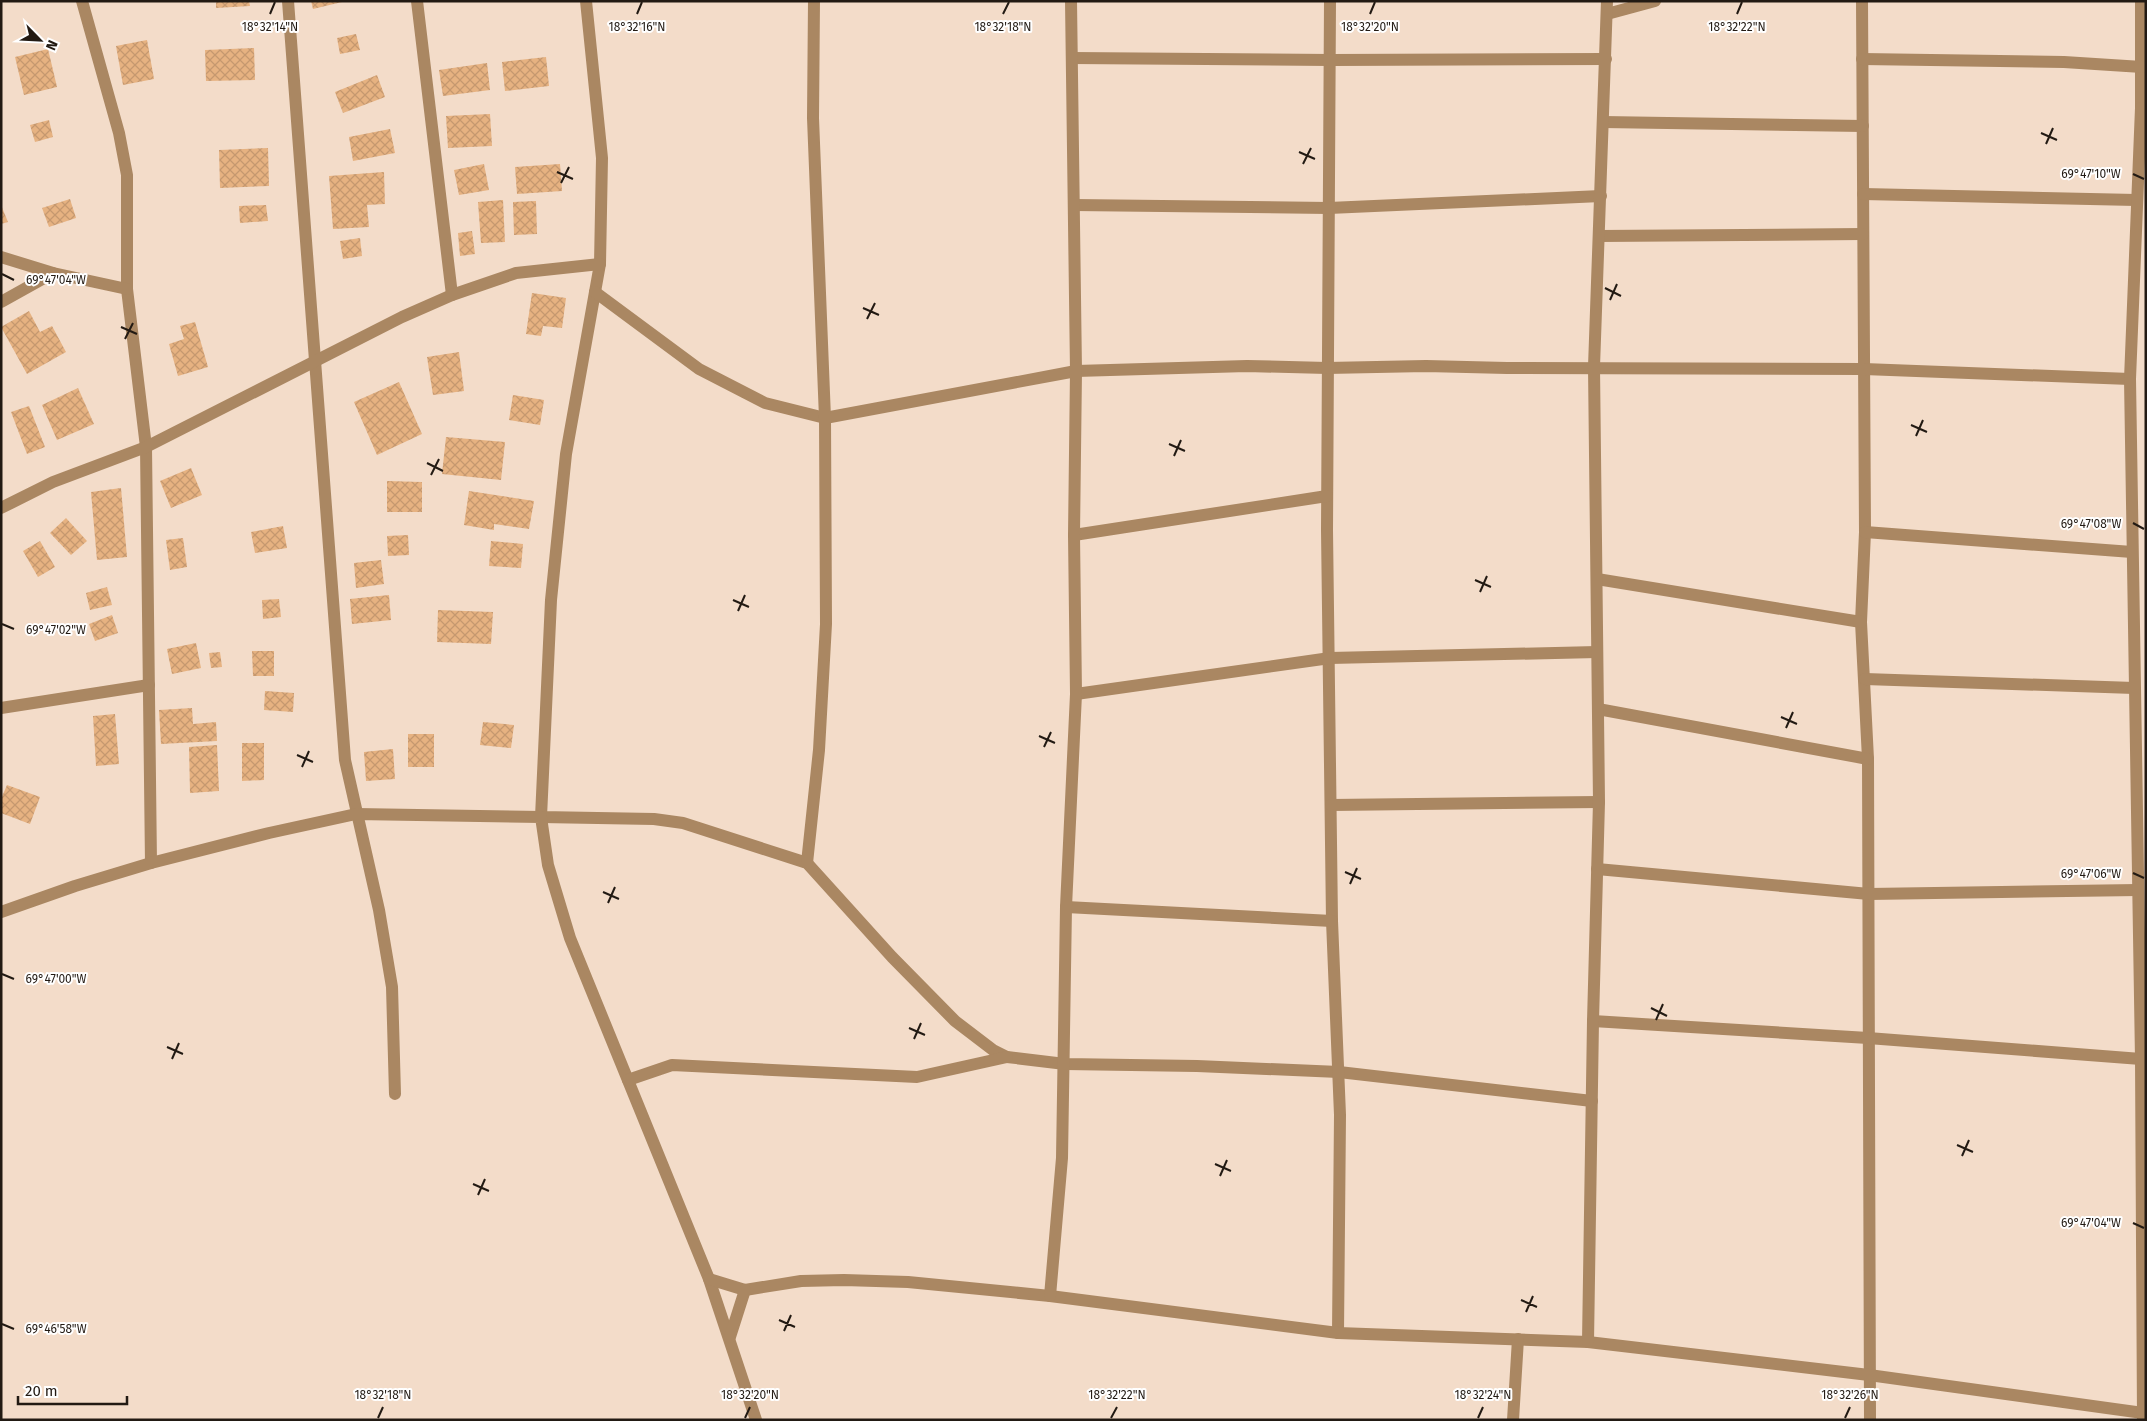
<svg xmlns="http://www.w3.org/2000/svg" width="2147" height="1421" viewBox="0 0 2147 1421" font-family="'Fira Sans',sans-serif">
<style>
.building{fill:url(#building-cross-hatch)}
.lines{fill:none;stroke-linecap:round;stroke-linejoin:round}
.minor{stroke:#aa8762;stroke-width:12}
.ticks{fill:none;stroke:#221a13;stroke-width:2}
.ticks-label{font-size:12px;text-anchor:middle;fill:#221a13;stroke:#fff;stroke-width:4;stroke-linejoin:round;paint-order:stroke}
</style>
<defs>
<pattern id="building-cross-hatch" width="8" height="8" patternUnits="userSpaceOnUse" patternTransform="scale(1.25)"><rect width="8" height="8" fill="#e6b281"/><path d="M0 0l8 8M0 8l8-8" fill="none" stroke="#c5986f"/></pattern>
</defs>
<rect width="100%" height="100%" fill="#f3dcc9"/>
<g class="building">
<polygon points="216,1 249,1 250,6 216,8"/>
<polygon points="311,1 342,1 342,2 313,9"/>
<polygon points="356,34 360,50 340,54 337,38"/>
<polygon points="147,40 154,79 123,85 116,46"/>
<polygon points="254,48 255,80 206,81 205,50"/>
<polygon points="48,49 57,87 24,95 15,57"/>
<polygon points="546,57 549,86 505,91 502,62"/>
<polygon points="487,63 490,90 443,96 439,70"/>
<polygon points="377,75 385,97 343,113 335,92"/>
<polygon points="490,114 492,146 448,148 446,116"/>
<polygon points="49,120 53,137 35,142 30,125"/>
<polygon points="390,129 395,153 353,161 349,137"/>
<polygon points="268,148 269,186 220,188 219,150"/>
<polygon points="484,164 489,190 459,195 454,170"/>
<polygon points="560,164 562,191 517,194 515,167"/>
<polygon points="384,172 385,204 367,205 369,227 333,229 329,176"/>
<polygon points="70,199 76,218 49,227 42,208"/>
<polygon points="503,200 505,242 481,243 478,202"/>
<polygon points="536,201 537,234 514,235 513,202"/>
<polygon points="1,205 8,222 1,224"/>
<polygon points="266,205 268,221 240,223 239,206"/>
<polygon points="472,231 475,254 460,256 458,233"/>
<polygon points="360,238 362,256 343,259 340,241"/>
<polygon points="532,293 566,298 562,328 543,326 541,336 526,334"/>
<polygon points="29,311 40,332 52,326 66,352 27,374 1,327"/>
<polygon points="195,322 208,367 178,376 169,344 184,339 180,326"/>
<polygon points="459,352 464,391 433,395 427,357"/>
<polygon points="399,382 422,434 377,455 354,402"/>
<polygon points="78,388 94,424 57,440 42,405"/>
<polygon points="513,395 544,400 540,425 509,420"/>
<polygon points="29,406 45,447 27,454 11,412"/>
<polygon points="446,437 505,442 501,480 442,474"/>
<polygon points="191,468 202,495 171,508 160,481"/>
<polygon points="387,481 422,482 422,512 387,512"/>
<polygon points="121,488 127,557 97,560 91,492"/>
<polygon points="469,491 534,501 529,529 494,524 494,530 464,525"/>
<polygon points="66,518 87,541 71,555 50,533"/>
<polygon points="283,526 287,548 255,553 251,532"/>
<polygon points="408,535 409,555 388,556 387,536"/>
<polygon points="183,538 187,567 170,570 166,540"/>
<polygon points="40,541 55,567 38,577 23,551"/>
<polygon points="491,541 523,544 521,568 489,566"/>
<polygon points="381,560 384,584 356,588 354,563"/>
<polygon points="107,587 112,605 90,610 86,593"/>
<polygon points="389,595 391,620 352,624 350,599"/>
<polygon points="279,599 281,617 263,619 262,600"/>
<polygon points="438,610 493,612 491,644 437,642"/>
<polygon points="112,615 118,633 95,641 89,624"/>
<polygon points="196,643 201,668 172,674 167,649"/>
<polygon points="252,651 274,651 274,676 253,676"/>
<polygon points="220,652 222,667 211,668 209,653"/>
<polygon points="265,691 294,693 293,712 264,710"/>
<polygon points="192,708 193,724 216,722 217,741 161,744 159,710"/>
<polygon points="115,714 119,764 96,766 93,716"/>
<polygon points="483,722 514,725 511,748 480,745"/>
<rect x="408" y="734" width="26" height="33"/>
<polygon points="242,743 264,743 264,780 242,781"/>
<polygon points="217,745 219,791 190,793 189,747"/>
<polygon points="393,749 395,779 366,781 364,752"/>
<polygon points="7,785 40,797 30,824 1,813 1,799"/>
</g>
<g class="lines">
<g class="minor">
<polyline points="82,1 119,133 127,175 127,289 146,447 151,863"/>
<polyline points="288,1 345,760 379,910 392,987 395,1094"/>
<polyline points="417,1 452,295"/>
<polyline points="586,1 602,158 600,264 566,454 551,600 541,817 654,819 683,823 807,863 892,957 955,1021 993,1050 1007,1057 1065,1064 1197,1066 1339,1072 1592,1101"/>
<polyline points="1330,1 1327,530 1332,921 1340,1115 1338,1333"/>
<polyline points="1862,1 1865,532 1861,622 1868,759 1870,1420"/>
<polyline points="2141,1 2141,108"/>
<polyline points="1607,14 1655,1"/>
<polyline points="1072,58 1331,60 1606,59"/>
<polyline points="1862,59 2064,62 2142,67"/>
<polyline points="1603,122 1863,126"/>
<polyline points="1863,194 2136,200"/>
<polyline points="1074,205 1329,208 1601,196"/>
<polyline points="1599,236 1863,234"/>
<polyline points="1,257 53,273 127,289"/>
<polyline points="595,292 699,369 765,403 825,418 1076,371 1247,366 1327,368 1426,366 1507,368 1864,369 2130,379"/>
<polyline points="1,302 53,273"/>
<polyline points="1,508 53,482 146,447 402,317 452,295 516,273 600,264"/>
<polyline points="1865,532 2132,552"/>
<polyline points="1074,535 1327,496"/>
<polyline points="1597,579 1861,622"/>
<polyline points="1865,679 2134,688"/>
<polyline points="1076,694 1330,658 1597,652"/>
<polyline points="1,708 149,685"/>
<polyline points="1598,709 1868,759"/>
<polyline points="1331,805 1599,802"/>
<polyline points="807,863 819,750 826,624 825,418 813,118 814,1"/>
<polyline points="1597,869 1869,894 2138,890"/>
<polyline points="1066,907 1332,921"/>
<polyline points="1,912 75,886 151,863 269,833 356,814 541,817 548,865 570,938 709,1279 756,1420"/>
<polyline points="1593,1021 1868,1038 2141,1059"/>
<polyline points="628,1080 672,1065 917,1077 1007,1057"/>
<polyline points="709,1279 745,1290 801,1281 844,1280 908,1282 1050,1296 1338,1333 1588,1342 1869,1375 2143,1413"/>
<polyline points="1050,1296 1062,1158 1066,907 1076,694 1074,535 1076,371 1071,1"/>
<polyline points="730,1337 745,1290"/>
<polyline points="1588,1342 1593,1021 1599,802 1594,367 1607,1"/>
<polyline points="1513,1420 1518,1339"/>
<polyline points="2143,1420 2141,1059 2130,379 2141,108 2146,108"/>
</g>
</g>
<path class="ticks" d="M270,14L275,2M637,14L642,2M1003,14L1009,2M1370,14L1375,2M1737,14L1742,2M2041,133L2057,140M2046,144L2053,128M1299,152L1315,159M1303,164L1311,148M557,172L573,179M2133,174L2144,179M561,183L569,167M2,274L14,280M1605,288L1621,296M1610,300L1617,284M863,308L879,315M867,319L875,303M121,327L137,334M125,339L133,323M1911,425L1927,432M1916,436L1923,420M1169,444L1185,451M1174,456L1181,440M427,463L443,471M431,475L439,459M2133,523L2144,529M1475,580L1491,587M1480,592L1487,576M733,600L749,607M738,611L745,595M2,624L14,629M1781,717L1797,724M1786,728L1793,712M1039,736L1055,743M1044,747L1051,732M297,755L313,762M302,767L309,751M1345,872L1361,879M2133,873L2144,878M1350,884L1357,868M603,892L619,899M608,903L615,887M2,974L14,979M1651,1008L1667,1016M1656,1020L1663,1004M909,1028L925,1035M914,1039L921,1023M167,1047L183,1054M172,1059L179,1043M1957,1145L1973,1152M1962,1156L1969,1140M1215,1164L1231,1171M1220,1176L1227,1160M473,1184L489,1191M478,1195L485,1179M2133,1223L2144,1228M1521,1300L1537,1307M1526,1312L1533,1296M779,1320L795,1327M2,1324L14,1329M784,1331L791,1315M378,1418L383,1407M745,1418L750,1407M1111,1418L1117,1407M1478,1418L1483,1407M1845,1418L1850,1407"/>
<g class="ticks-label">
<text x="270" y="31">18°32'14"N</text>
<text x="637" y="31">18°32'16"N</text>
<text x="1003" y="31">18°32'18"N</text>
<text x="1370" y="31">18°32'20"N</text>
<text x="1737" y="31">18°32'22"N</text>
<text x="2091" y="178">69°47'10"W</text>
<text x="56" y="284">69°47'04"W</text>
<text x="2091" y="528">69°47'08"W</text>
<text x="56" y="634">69°47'02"W</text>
<text x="2091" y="878">69°47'06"W</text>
<text x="56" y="983">69°47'00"W</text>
<text x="2091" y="1227">69°47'04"W</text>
<text x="56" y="1333">69°46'58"W</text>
<text x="383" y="1399">18°32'18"N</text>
<text x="750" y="1399">18°32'20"N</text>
<text x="1117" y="1399">18°32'22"N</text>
<text x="1483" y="1399">18°32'24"N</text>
<text x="1850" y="1399">18°32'26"N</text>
</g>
<rect width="2147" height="1421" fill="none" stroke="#221a13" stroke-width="5"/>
<g transform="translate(40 40) rotate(114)" stroke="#ffffff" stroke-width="4" paint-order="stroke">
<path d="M0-4L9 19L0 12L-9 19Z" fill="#221a13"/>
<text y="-8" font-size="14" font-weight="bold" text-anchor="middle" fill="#221a13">N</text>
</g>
<path d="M18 1396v8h109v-8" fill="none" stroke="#221a13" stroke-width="2.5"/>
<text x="25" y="1396" font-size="15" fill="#221a13" stroke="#ffffff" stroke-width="4" paint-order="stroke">20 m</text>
</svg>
